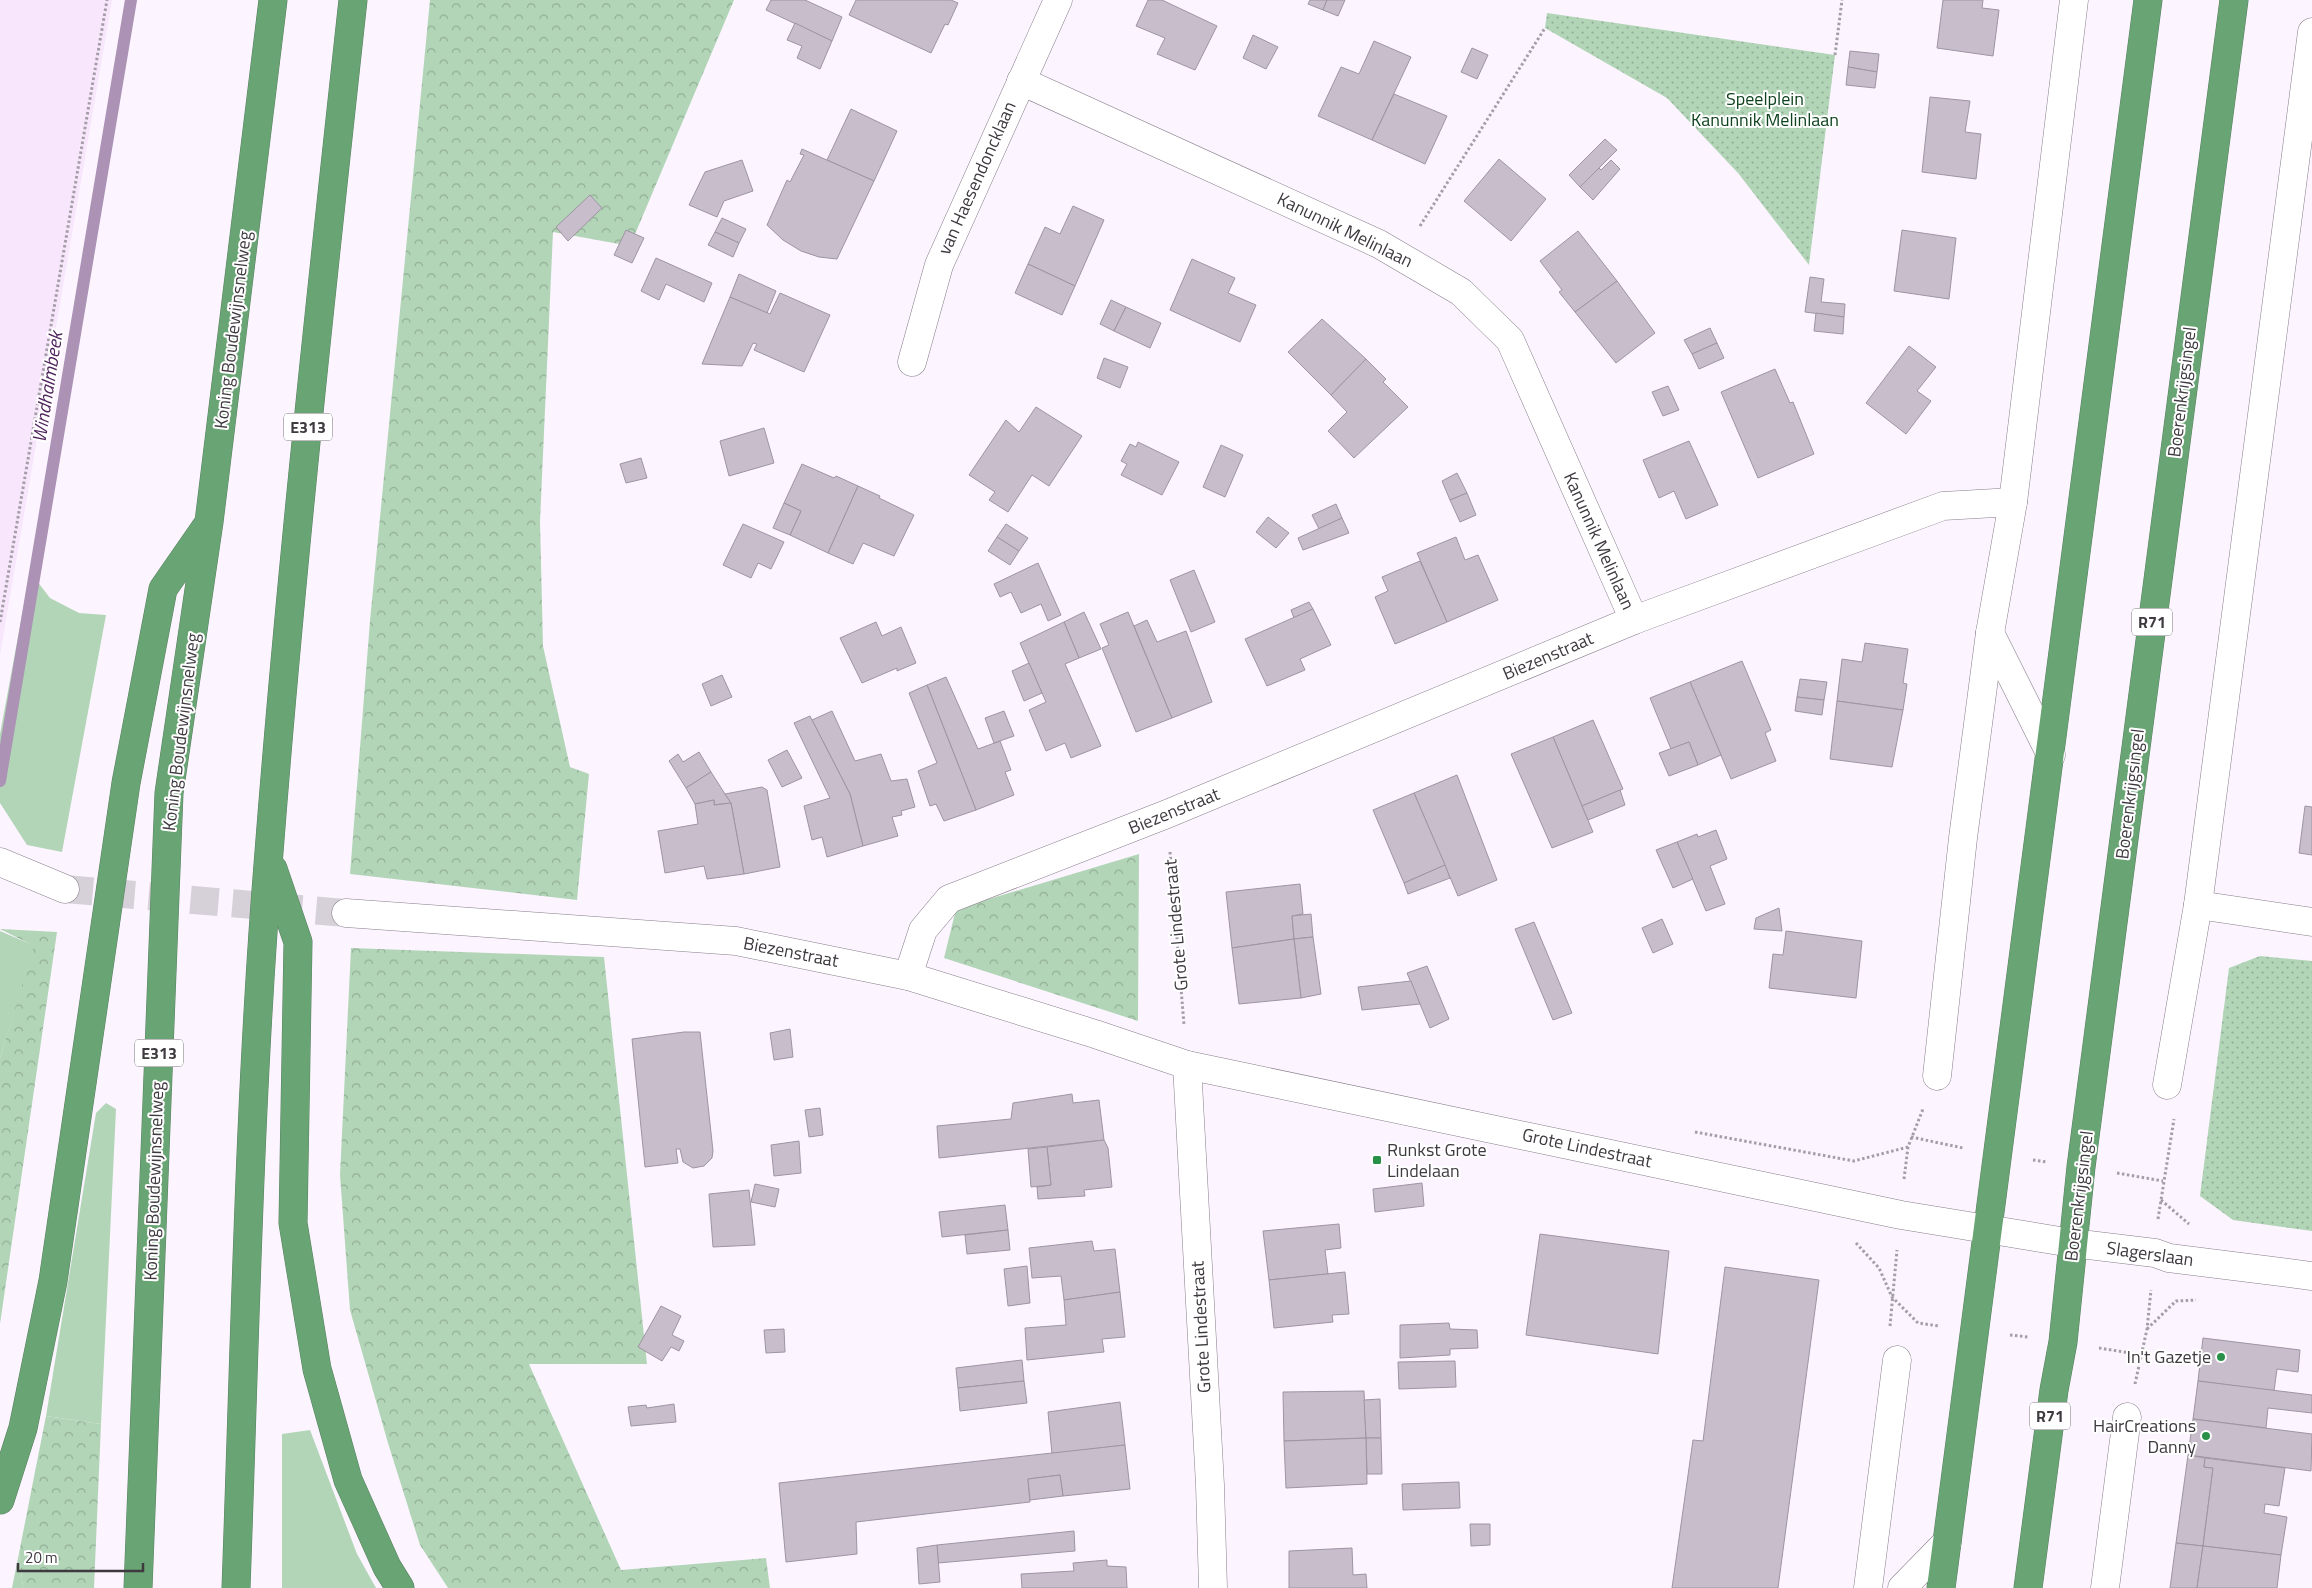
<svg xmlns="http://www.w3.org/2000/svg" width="2312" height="1588" viewBox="0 0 2312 1588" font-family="'Titillium Web',sans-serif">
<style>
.built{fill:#f7e6fc}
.grass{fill:#b2d5b7}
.forest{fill:url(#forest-crowns)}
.park{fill:url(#park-dots)}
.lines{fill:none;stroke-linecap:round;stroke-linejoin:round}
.stream{stroke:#ac92b4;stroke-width:12}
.building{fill:#c8bdcb;stroke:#9e94a2}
.minor-tunnel{stroke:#d6d0d9;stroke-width:28;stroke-dasharray:28 14;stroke-linecap:butt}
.minor-casing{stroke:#877d8a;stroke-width:29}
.highway-casing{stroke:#5a8061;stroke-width:29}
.path{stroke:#a49ea6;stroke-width:3;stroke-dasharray:2.5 2.5;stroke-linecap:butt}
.minor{stroke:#fff;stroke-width:28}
.highway{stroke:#69a574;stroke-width:28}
.poi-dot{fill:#299147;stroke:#fff;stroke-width:2}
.labels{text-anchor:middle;stroke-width:4;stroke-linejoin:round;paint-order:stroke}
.shield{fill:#fff;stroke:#787579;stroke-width:1}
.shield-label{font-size:16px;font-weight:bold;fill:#3e3a3f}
.park-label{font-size:18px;fill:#0e421d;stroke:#fff}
.street-label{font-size:18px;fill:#3e3a3f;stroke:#fff}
.poi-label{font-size:18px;fill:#3e3a3f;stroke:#fff;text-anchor:end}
.water-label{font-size:19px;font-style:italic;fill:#51265e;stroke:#fff}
</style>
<defs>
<pattern id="forest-crowns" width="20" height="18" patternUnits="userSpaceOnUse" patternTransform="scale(1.25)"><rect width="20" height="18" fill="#b2d5b7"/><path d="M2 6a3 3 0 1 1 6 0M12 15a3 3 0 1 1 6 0" fill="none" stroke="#92ae96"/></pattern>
<pattern id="park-dots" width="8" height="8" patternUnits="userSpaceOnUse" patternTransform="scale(1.25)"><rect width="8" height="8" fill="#b2d5b7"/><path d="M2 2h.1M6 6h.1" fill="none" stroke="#92ae96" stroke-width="1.8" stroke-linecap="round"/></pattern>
</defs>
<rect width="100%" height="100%" fill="#fcf5ff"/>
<polygon class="built" points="0,0 112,0 0,655"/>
<g class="grass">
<polygon points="30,572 50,598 79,613 106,615 62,852 27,845 0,803 0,734"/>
<polygon points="0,931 35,946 0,1058"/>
<polygon points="106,1103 116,1109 101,1424 46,1416 96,1113"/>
<polygon points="310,1430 357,1554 376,1588 282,1588 282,1434"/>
<polygon points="19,1553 23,1588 12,1588"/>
</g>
<g class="forest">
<polygon points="430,0 734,0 630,246 553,232 540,521 543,646 570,767 589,774 577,900 350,874 370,621"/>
<polygon points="1139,854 1138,1021 944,958 956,909"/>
<polygon points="0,929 57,932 0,1324 0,1058 34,946"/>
<polygon points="351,948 604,957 647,1364 529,1364 621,1570 766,1558 770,1588 448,1588 420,1545 388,1443 350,1310 340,1175"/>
<polygon points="46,1416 101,1424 94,1588 23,1588 19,1553"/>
</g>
<g class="park">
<polygon points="1547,13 1835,55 1809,265 1738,173 1667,98 1545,28"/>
<polygon points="2260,956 2312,961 2312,1231 2233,1220 2200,1196 2229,968"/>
</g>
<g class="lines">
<polyline class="stream" points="0,781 131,0"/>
</g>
<g class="building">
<polygon points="771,0 805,0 842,17 832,41 766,10"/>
<polygon points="856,0 951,0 958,3 948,25 945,24 931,53 849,15"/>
<polygon points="1148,0 1162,0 1217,26 1195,70 1157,54 1165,38 1136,26"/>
<polygon points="1310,0 1327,0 1323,10 1308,4"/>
<polygon points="1327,0 1345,0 1338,16 1323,10"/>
<polygon points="1943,0 1983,0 1982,8 1999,10 1993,56 1937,48"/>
<polygon points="795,23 832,41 820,69 797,58 802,46 787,40"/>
<polygon points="1253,35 1278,47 1266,69 1243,58"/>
<polygon points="1374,41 1411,57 1372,140 1318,116 1341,67 1359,74"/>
<polygon points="1472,48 1488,55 1477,79 1461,72"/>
<polygon points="1850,51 1879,54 1877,72 1848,67"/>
<polygon points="1848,67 1877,72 1875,88 1846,85"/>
<polygon points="1394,94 1447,116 1425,164 1372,140"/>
<polygon points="1930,97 1970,101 1965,132 1981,134 1976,179 1922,172"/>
<polygon points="851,109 897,131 874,181 827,160"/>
<polygon points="1605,139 1617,150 1580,187 1569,175"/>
<polygon points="802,149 874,181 837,259 819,257 801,251 783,240 767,225 787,180 790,182 804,155 800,154"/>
<polygon points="1499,159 1546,199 1511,241 1464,201"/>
<polygon points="742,160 753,191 724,201 717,217 689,205 705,172"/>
<polygon points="1611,160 1620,169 1593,200 1580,187 1599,168 1601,170"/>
<polygon points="590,195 602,208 568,241 556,227"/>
<polygon points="1073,206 1104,220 1075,286 1028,264 1045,227 1060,234"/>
<polygon points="722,218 746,229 739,243 715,232"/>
<polygon points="626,230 644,238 632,263 614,255"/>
<polygon points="1902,230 1956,238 1949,299 1894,291"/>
<polygon points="1578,231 1617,281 1575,312 1559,292 1562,290 1540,261"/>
<polygon points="715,232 739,243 733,257 708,245"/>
<polygon points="656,258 712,283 704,302 666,284 659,300 641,291"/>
<polygon points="1192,259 1235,278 1228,293 1256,305 1240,342 1170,310"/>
<polygon points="1028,264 1075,286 1062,315 1015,293"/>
<polygon points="739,274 776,291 767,313 730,297"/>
<polygon points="1810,277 1824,279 1821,302 1845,304 1844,317 1805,312"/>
<polygon points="1617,281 1655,333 1616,363 1575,312"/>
<polygon points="780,293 830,315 804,372 754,350 757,344 753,343 742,366 702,364 730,297 770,314"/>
<polygon points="1111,300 1126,307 1114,331 1100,324"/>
<polygon points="1126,307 1161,323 1150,348 1114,331"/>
<polygon points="1816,313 1844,317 1843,334 1814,331"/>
<polygon points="1322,319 1366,359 1331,395 1288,352"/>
<polygon points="1710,328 1717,343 1692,354 1684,340"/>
<polygon points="1717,343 1724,358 1699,369 1692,354"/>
<polygon points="1909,346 1936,367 1917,391 1931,401 1906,434 1866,403"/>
<polygon points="1104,358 1128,367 1120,388 1097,378"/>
<polygon points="1366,359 1386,379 1383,382 1408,407 1354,458 1328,431 1347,412 1331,395"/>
<polygon points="1775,369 1790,403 1793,402 1814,454 1758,478 1721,392"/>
<polygon points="1668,386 1679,410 1663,416 1652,392"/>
<polygon points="1036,407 1082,436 1049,486 1032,475 1008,512 989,500 995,492 969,475 1006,420 1019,432"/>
<polygon points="764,428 774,463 729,476 720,441"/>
<polygon points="1689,441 1718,505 1686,519 1674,491 1659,498 1643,460"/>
<polygon points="1138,442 1179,462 1162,495 1121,475 1127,464 1121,461 1130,444 1136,447"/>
<polygon points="1221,445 1243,455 1225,497 1203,487"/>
<polygon points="641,458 647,478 626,483 620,464"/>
<polygon points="802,464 834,478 836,476 858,486 828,553 790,535 801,511 784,503"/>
<polygon points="1457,473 1467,493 1450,500 1442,481"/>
<polygon points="858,486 880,496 879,498 914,515 894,556 863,543 853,564 828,553"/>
<polygon points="1467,493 1476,515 1460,522 1450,500"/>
<polygon points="784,503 801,511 790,535 773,528"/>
<polygon points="1336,504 1342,518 1319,529 1312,515"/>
<polygon points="1268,517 1289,533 1276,548 1256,532"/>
<polygon points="1342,518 1349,533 1303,550 1298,538"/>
<polygon points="743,524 784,542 771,569 758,563 751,578 723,565"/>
<polygon points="1006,524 1028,538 1019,551 997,537"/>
<polygon points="997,537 1019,551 1010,565 988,551"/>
<polygon points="1456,537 1465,560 1478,555 1498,600 1447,622 1417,553"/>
<polygon points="1420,561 1447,622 1395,644 1375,597 1388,591 1382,577"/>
<polygon points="1038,563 1061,615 1048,621 1041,604 1021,613 1011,592 1000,597 994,584"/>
<polygon points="1194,570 1215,622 1191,632 1170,580"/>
<polygon points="1309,602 1313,609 1294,618 1291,610"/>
<polygon points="1313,609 1331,645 1300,659 1305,670 1267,686 1245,639"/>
<polygon points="1084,612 1101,649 1079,658 1064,622"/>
<polygon points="1128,612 1172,718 1136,732 1102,648 1109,645 1100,624"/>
<polygon points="1147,620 1157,642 1186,631 1212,702 1172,718 1134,626"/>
<polygon points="876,622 882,636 901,627 916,663 897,671 897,668 862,683 840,638"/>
<polygon points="1064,622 1079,658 1065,664 1101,746 1071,758 1065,743 1046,751 1029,710 1046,702 1020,643"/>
<polygon points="1865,643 1908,649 1903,683 1907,684 1903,710 1837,701 1842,659 1862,662"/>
<polygon points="1742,661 1771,730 1765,733 1776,761 1731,779 1690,682"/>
<polygon points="1029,663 1042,693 1024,701 1012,671"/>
<polygon points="722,675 732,697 711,706 702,684"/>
<polygon points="946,677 978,749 1000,741 1011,770 1005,772 1014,795 976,810 927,685"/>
<polygon points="1800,679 1827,682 1824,700 1797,697"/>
<polygon points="1690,682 1721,755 1698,765 1689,742 1671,749 1650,698"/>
<polygon points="927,685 976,810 944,821 936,804 930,806 918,771 937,763 909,693"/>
<polygon points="1797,697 1824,700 1822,715 1795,711"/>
<polygon points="1837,701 1903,710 1892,767 1830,759"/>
<polygon points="832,711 855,761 881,754 891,781 907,779 915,807 901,811 902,815 892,817 898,836 863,846 850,794 812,720"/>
<polygon points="1004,711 1014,736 994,743 985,718"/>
<polygon points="810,716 850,794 863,846 827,857 822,837 812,840 804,806 830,798 794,723"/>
<polygon points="1593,720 1623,789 1582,806 1553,737"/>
<polygon points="1553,737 1593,832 1552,848 1511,754"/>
<polygon points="1689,742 1698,765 1669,776 1659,753"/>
<polygon points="787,750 802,778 782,787 768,760"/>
<polygon points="699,752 711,772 686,788 669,761 678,754 683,762"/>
<polygon points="711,772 725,794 731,803 714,805 714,800 695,804 686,788"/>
<polygon points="1457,775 1497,880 1458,896 1414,793"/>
<polygon points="762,787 767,790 780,867 744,874 731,803 725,794"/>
<polygon points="1620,790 1625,805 1588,820 1582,806"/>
<polygon points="1414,793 1445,865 1404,883 1373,810"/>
<polygon points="714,800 714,805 731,803 744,874 707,879 704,866 665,873 658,831 698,824 695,804"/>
<polygon points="2305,806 2312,807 2312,855 2299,853"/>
<polygon points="1716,830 1727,859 1710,866 1725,904 1706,911 1677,842 1697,834 1698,837"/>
<polygon points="1677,842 1693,879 1673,888 1656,850"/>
<polygon points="1445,865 1450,878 1408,894 1404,883"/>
<polygon points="1300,884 1303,914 1292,916 1294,939 1232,948 1226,892"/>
<polygon points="1779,908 1782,931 1754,929 1756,918"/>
<polygon points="1311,914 1313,937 1294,939 1292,916"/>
<polygon points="1662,919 1673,944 1653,953 1642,928"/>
<polygon points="1534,922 1572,1013 1553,1020 1515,929"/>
<polygon points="1786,931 1862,941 1856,998 1769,988 1773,954 1783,955"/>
<polygon points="1313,937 1321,994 1301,998 1294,939"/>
<polygon points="1294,939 1301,998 1239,1004 1232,948"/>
<polygon points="1427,966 1449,1019 1430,1028 1407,973"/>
<polygon points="1411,981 1420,1004 1362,1010 1358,987"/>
<polygon points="790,1029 793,1057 774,1060 770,1033"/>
<polygon points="684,1032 700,1032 713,1151 712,1158 704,1166 693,1168 683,1162 680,1149 676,1149 678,1163 645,1167 632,1039"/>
<polygon points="1072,1094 1073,1103 1099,1100 1104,1140 939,1158 937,1126 1011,1119 1013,1103"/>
<polygon points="820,1108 823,1135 809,1137 805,1110"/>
<polygon points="1104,1140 1108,1148 1112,1187 1084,1190 1085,1196 1038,1199 1037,1187 1051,1185 1047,1147"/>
<polygon points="799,1141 801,1173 774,1176 771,1145"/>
<polygon points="1047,1147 1051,1185 1031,1187 1028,1149"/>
<polygon points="1422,1183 1424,1206 1375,1212 1373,1189"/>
<polygon points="755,1184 779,1189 775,1207 751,1202"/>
<polygon points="749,1190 755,1245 713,1247 709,1194"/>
<polygon points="1005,1205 1008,1230 942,1237 939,1212"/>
<polygon points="1339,1224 1341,1248 1325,1250 1328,1274 1269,1280 1263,1231"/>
<polygon points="1008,1230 1010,1250 967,1254 965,1235"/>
<polygon points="1540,1234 1669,1251 1658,1354 1526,1335"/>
<polygon points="1092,1241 1094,1251 1115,1249 1120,1292 1064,1300 1061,1276 1032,1278 1029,1248"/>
<polygon points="1027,1266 1030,1303 1008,1306 1004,1269"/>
<polygon points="1725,1267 1819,1280 1778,1588 1672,1588 1693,1440 1703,1441"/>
<polygon points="1345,1272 1349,1314 1332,1315 1333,1322 1274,1328 1269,1280"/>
<polygon points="1120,1292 1125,1337 1102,1339 1104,1352 1027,1360 1025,1328 1066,1325 1064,1300"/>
<polygon points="661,1306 681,1316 672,1335 684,1341 679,1351 671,1347 662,1361 638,1347"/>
<polygon points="1449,1323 1450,1329 1477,1330 1478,1348 1450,1349 1450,1355 1400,1358 1400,1325"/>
<polygon points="784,1329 785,1352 766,1353 764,1330"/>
<polygon points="2203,1338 2300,1350 2298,1372 2277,1369 2274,1391 2198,1381"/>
<polygon points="1022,1360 1024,1381 958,1388 956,1368"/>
<polygon points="1455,1361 1456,1387 1399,1389 1398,1362"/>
<polygon points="1024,1381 1027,1403 960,1411 958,1388"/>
<polygon points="2198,1381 2312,1395 2312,1413 2268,1408 2266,1428 2193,1419"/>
<polygon points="1364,1391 1366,1438 1284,1441 1283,1392"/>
<polygon points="1380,1399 1381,1438 1366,1438 1364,1400"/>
<polygon points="1120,1402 1125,1445 1052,1454 1048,1412"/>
<polygon points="674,1404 676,1422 631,1426 628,1407 646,1405 647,1408"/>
<polygon points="2193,1419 2312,1434 2311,1471 2188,1455"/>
<polygon points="1366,1438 1381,1438 1382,1474 1367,1474"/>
<polygon points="1366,1438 1367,1484 1286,1488 1284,1441"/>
<polygon points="1125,1445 1130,1489 1063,1496 1060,1475 1028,1479 1030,1502 856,1522 857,1554 786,1562 779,1483"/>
<polygon points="2188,1455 2205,1458 2204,1467 2213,1468 2203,1546 2176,1543"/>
<polygon points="2205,1458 2285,1468 2279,1506 2265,1504 2264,1513 2287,1517 2281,1555 2203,1546 2213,1468 2204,1467"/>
<polygon points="1060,1475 1063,1496 1030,1500 1028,1479"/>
<polygon points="1459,1482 1460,1508 1403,1510 1402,1484"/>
<polygon points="1470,1524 1490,1524 1490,1545 1471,1546"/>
<polygon points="1074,1531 1075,1551 938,1563 937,1545"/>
<polygon points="2176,1543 2203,1546 2197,1588 2170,1588"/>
<polygon points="937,1545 940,1582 919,1584 917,1548"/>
<polygon points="2203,1546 2281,1555 2277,1588 2197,1588"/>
<polygon points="1352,1548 1353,1575 1366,1574 1367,1588 1289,1588 1289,1551"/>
<polygon points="1107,1560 1107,1566 1126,1567 1127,1588 1022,1588 1021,1574 1074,1571 1073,1563"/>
</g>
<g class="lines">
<polyline class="minor-tunnel" points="65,889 346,913"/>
<g class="minor-casing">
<g id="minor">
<polyline points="1021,81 1379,244 1461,292 1510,340 1634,620"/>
<polyline points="912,362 939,265 1058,0"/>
<polyline points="1990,633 2051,755"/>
<polyline points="0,862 65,889"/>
<polyline points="2198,905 2312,922"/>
<polyline points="346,913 736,941 908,976 1095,1034 1187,1065 1901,1215 2072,1243 2155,1253 2169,1258 2312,1276"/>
<polyline points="908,976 923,930 949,899 1167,814 1634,620 1943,506 2013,502"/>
<polyline points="1187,1065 1210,1485 1213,1588"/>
<polyline points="1937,1076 1963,838 1990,633 2013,502 2074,0"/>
<polyline points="2167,1085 2198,905 2312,32"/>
<polyline points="1868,1588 1897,1360"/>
<polyline points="1902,1588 1947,1542"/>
<polyline points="2105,1588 2127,1417"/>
</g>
</g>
<g class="highway-casing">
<g id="highway">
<polyline points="273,869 298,942 293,1223 317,1369 348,1480 387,1567 400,1588"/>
<polyline points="0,1500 23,1428 53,1281 126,783 163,589 206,527"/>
<polyline points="138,1588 169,793 209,522 273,0"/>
<path d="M236,1588C245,1343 249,1097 269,852C291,568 322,284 353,0"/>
<path d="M1941,1588C2011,1059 2078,529 2148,0"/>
<polyline points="2028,1588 2054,1390 2063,1342 2081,1167 2234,0"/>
</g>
</g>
<g class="path">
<polyline points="1835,55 1842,0"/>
<polyline points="1420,226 1545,28"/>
<polyline points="0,622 107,0"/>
<polyline points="1170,852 1184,1025"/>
<polyline points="1695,1132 1854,1161 1908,1147"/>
<polyline points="1911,1137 1963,1148"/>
<polyline points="2033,1160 2047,1162"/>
<polyline points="2117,1173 2163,1181"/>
<polyline points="1904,1179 1908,1147 1923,1109"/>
<polyline points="2161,1200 2189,1224"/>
<polyline points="2158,1219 2174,1119"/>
<polyline points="1856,1243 1879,1268 1892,1297 1918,1323 1939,1326"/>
<polyline points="1890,1326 1897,1250"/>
<polyline points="2147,1329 2176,1301 2196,1300"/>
<polyline points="2010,1335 2028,1337"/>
<polyline points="2099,1348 2143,1355"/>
<polyline points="2135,1384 2147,1329 2151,1290"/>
</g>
<use href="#minor" class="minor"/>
<use href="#highway" class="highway"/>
</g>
<g class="poi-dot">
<rect x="1372" y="1155" width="10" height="10" rx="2.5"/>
<circle cx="2221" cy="1357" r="5"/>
<circle cx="2206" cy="1436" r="5"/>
</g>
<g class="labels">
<g class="shield">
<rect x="284" y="413.5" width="48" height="27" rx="4"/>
<rect x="2132" y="608.5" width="40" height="27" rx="4"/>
<rect x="135" y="1039.5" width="48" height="27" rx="4"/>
<rect x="2030" y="1402.5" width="40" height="27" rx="4"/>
</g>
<g class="shield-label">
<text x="308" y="433">E313</text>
<text x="2152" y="628">R71</text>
<text x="159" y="1059">E313</text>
<text x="2050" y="1422">R71</text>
</g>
<g class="park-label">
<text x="1765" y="105">Speelplein<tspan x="1765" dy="21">Kanunnik Melinlaan</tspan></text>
</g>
<g class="street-label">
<text transform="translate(977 178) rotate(-66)" y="6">van Haesendoncklaan</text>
<text transform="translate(1345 230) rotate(26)" y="6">Kanunnik Melinlaan</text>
<text transform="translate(233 330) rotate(-83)" y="6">Koning Boudewijnsnelweg</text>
<text transform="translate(2182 392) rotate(-83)" y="6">Boerenkrijgsingel</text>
<text transform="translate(1599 541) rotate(66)" y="6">Kanunnik Melinlaan</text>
<text transform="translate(1548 656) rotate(-23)" y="6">Biezenstraat</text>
<text transform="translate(181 732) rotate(-83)" y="6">Koning Boudewijnsnelweg</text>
<text transform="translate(2130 794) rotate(-83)" y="6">Boerenkrijgsingel</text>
<text transform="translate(1174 811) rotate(-22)" y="6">Biezenstraat</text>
<text transform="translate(1176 925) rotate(-95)" y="6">Grote Lindestraat</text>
<text transform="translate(791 952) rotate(11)" y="6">Biezenstraat</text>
<text transform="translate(1587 1148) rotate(12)" y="6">Grote Lindestraat</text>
<text transform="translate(154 1181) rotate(-88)" y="6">Koning Boudewijnsnelweg</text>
<text transform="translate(2079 1196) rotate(-83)" y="6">Boerenkrijgsingel</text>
<text transform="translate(2150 1254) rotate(8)" y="6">Slagerslaan</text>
<text transform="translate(1201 1327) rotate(-93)" y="6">Grote Lindestraat</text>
</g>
<g class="poi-label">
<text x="1387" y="1156" text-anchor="start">Runkst Grote<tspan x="1387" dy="21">Lindelaan</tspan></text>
<text x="2211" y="1363">In't Gazetje</text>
<text x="2196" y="1432">HairCreations<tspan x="2196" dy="21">Danny</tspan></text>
</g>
<g class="water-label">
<text transform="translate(47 387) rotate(-81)" y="7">Windhalmbeek</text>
</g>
</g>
<path d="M18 1563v8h125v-8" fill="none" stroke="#3e3a3f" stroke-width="2.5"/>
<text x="25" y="1563" font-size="15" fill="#3e3a3f" stroke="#ffffff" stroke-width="4" paint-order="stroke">20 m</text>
</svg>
